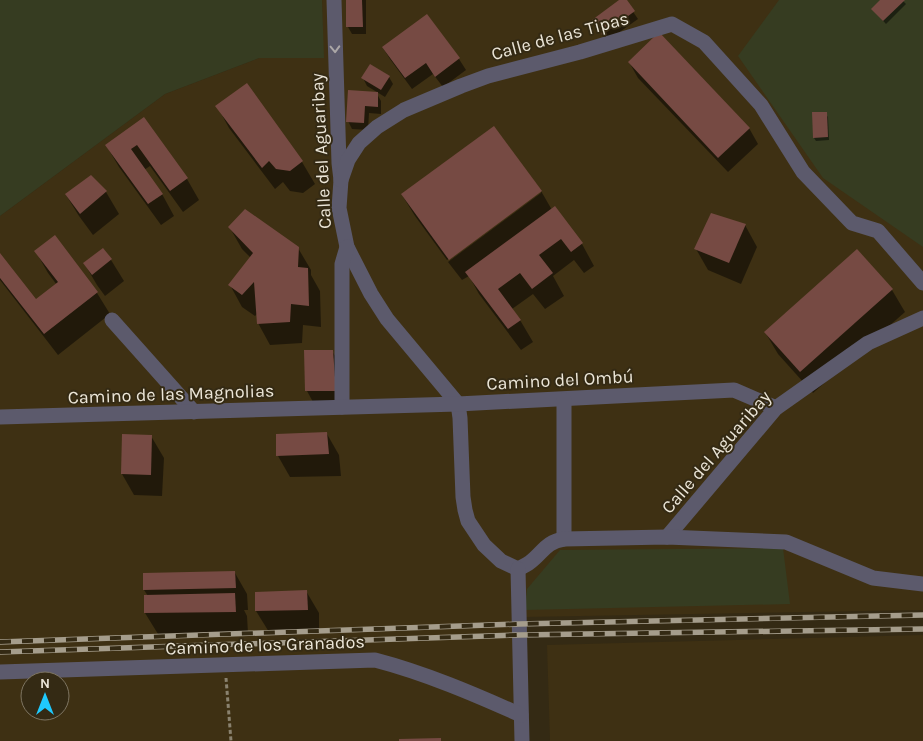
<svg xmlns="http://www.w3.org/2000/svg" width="923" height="741" viewBox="0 0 923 741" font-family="Karla,sans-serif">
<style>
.built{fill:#3e3013;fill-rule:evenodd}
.green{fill:#363c21}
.shadow{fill:#0007}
.building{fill:#764a43}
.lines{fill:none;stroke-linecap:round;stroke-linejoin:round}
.path{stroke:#8a826f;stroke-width:3;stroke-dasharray:4 2.5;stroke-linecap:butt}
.minor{stroke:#5c5a6c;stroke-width:15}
.rail-casing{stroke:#a59d8c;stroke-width:5.5}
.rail{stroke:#342a14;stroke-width:4;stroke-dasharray:11;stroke-linecap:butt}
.oneway{stroke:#aba7a7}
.labels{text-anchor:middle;stroke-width:4;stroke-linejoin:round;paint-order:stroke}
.street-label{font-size:18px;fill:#ece6d8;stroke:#342a14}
</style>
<rect width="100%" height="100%" fill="#342a14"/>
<g class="built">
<path d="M322,0H923V610L524,617L529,741H0V216L165,94L259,58H323ZM30,681H60V711H30Z"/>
<polygon points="923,635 923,741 550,741 547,645"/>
</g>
<g class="green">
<polygon points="0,0 322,0 324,58 259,58 165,94 0,216"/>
<polygon points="779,0 923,0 923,247 823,178 738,56"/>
<polygon points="783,548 790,604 525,610 527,589 560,550"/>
</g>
<g class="shadow">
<polygon points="347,0 366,0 366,34 352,34 348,27"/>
<polygon points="621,0 625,0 638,19 607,41 598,28"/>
<polygon points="882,0 902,0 906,4 886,24 875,12"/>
<polygon points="427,16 459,59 466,70 443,87 433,74 412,89 390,59 383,48"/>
<polygon points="629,62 749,128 758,144 728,172 638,78"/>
<polygon points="389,77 393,84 385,97 367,86 363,78"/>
<polygon points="247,84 302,162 315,184 303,193 290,191 283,182 275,189 229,128 217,106"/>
<polygon points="377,94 381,101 381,114 369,113 368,130 352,129 348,121"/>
<polygon points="826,114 828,117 829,140 816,141 814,138"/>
<polygon points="143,119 187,179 199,200 183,212 150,166 144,170 162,194 174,216 161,225 119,167 106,145"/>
<polygon points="91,177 106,192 119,214 93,235 79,216 66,195"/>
<polygon points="541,190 447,260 415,216 402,195"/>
<polygon points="541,191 552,210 555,208 582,244 594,266 584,273 574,260 553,276 564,296 545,309 533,294 512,309 520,320 533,342 521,350 479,294 469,276 462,280 448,262 541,193"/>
<polygon points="745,225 757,247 741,284 708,270 696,249"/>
<polygon points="230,228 298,248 311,270 311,275 320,291 321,327 303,325 302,343 270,345 258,323 257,314 255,316 242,307 230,285 251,258 242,249"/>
<polygon points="54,237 97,293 110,314 58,355 0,280 0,256 36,301 57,285 48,273 36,252"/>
<polygon points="103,249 111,260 124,281 105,296 97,285 84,263"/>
<polygon points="857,251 892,290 905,312 813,393 778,354 765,332"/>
<polygon points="332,351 339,362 342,402 313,402 307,391"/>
<polygon points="327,434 339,455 341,476 290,477 278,456"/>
<polygon points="151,436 164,458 162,496 134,495 122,474"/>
<polygon points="235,573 247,594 248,610 244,610 247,616 248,633 158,634 145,613 148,596 144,590"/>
<polygon points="306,591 319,613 319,631 269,632 256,611"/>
</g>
<g class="building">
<polygon points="346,0 362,0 363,27 346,27"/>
<polygon points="619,0 627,0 635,11 602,35 592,20"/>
<polygon points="880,0 905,0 883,21 871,9"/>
<polygon points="427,14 460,58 435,77 426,63 405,78 382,47"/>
<polygon points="659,32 750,128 718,158 628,62"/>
<polygon points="370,64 390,76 381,90 361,78"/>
<polygon points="247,83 303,161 290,171 276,169 269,161 262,168 215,106"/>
<polygon points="348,90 378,92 378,107 365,106 364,123 346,122"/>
<polygon points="812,112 827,112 828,137 813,138"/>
<polygon points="144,117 188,178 170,191 137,145 131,149 163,194 148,204 105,145"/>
<polygon points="494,126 542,191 449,260 401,194"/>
<polygon points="91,175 107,191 80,214 65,194"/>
<polygon points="555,206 583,243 571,252 561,239 539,255 553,273 532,289 520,273 498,289 521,320 508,329 465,272"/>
<polygon points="245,209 299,247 298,267 308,268 309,306 291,304 290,322 257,324 254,282 242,295 228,285 253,253 228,227"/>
<polygon points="711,213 746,224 729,263 694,249"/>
<polygon points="55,235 98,292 44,334 0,278 0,253 36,299 58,282 34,251"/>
<polygon points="103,248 112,259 92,275 83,263"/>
<polygon points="857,249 893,289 800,372 764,332"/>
<polygon points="304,350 333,350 336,391 305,391"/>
<polygon points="327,432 329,454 276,456 276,434"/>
<polygon points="122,434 152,435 151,475 121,474"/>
<polygon points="235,571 236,588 143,590 143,573"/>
<polygon points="307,590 308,610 255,611 255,592"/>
<polygon points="235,593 236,612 144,613 144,595"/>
<polygon points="441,738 441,741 399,741 399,739"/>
</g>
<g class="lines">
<polyline class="path" points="226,678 231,741"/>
<g class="minor">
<polyline points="334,0 339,163 341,180 339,208 347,247 371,294 387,319 458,404 460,418 463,497 465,510 468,521 484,545 501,561 518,569"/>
<polyline points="341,180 348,160 359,143 377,127 404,110 461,86 488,76 580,52 672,24 704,42 761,105 803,172 852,223 878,231 923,283"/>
<polyline points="112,320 194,412"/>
<polyline points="342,407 342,264 347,247"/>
<polyline points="0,417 458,404 734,390 776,408"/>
<polyline points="667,537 776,408 868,343 923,318"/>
<polyline points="564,539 564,400"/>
<path d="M518,569C522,567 526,565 529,563C543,553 545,542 564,539L667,537L786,542L873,578L923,584"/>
<polyline points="518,569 522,741"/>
<path d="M0,672L375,660C425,673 474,694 521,715"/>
</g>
<g class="rail-casing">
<g id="rail">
<polyline points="0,642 519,624 923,615"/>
<polyline points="0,652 519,635 923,629"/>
</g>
</g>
<use href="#rail" class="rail"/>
</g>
<defs><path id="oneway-chevron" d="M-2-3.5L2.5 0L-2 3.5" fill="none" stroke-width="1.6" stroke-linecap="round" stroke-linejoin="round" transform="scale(1.25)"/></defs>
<use class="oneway" href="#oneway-chevron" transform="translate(335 49) rotate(88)"/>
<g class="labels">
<g class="street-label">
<text transform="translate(560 36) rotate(-15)" y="6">Calle de las Tipas</text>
<text transform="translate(321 151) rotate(-93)" y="6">Calle del Aguaribay</text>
<text transform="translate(560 380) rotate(-3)" y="6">Camino del Ombú</text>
<text transform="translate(171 394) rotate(-2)" y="6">Camino de las Magnolias</text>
<text transform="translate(716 452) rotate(-49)" y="6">Calle del Aguaribay</text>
<text transform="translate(265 645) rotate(-2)" y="6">Camino de los Granados</text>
</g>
</g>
<g transform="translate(45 696)"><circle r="24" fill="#342a14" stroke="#7e7562"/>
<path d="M0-4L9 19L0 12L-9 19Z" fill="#1fc9fd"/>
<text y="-8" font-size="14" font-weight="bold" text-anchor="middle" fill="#ece6d8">N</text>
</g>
</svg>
